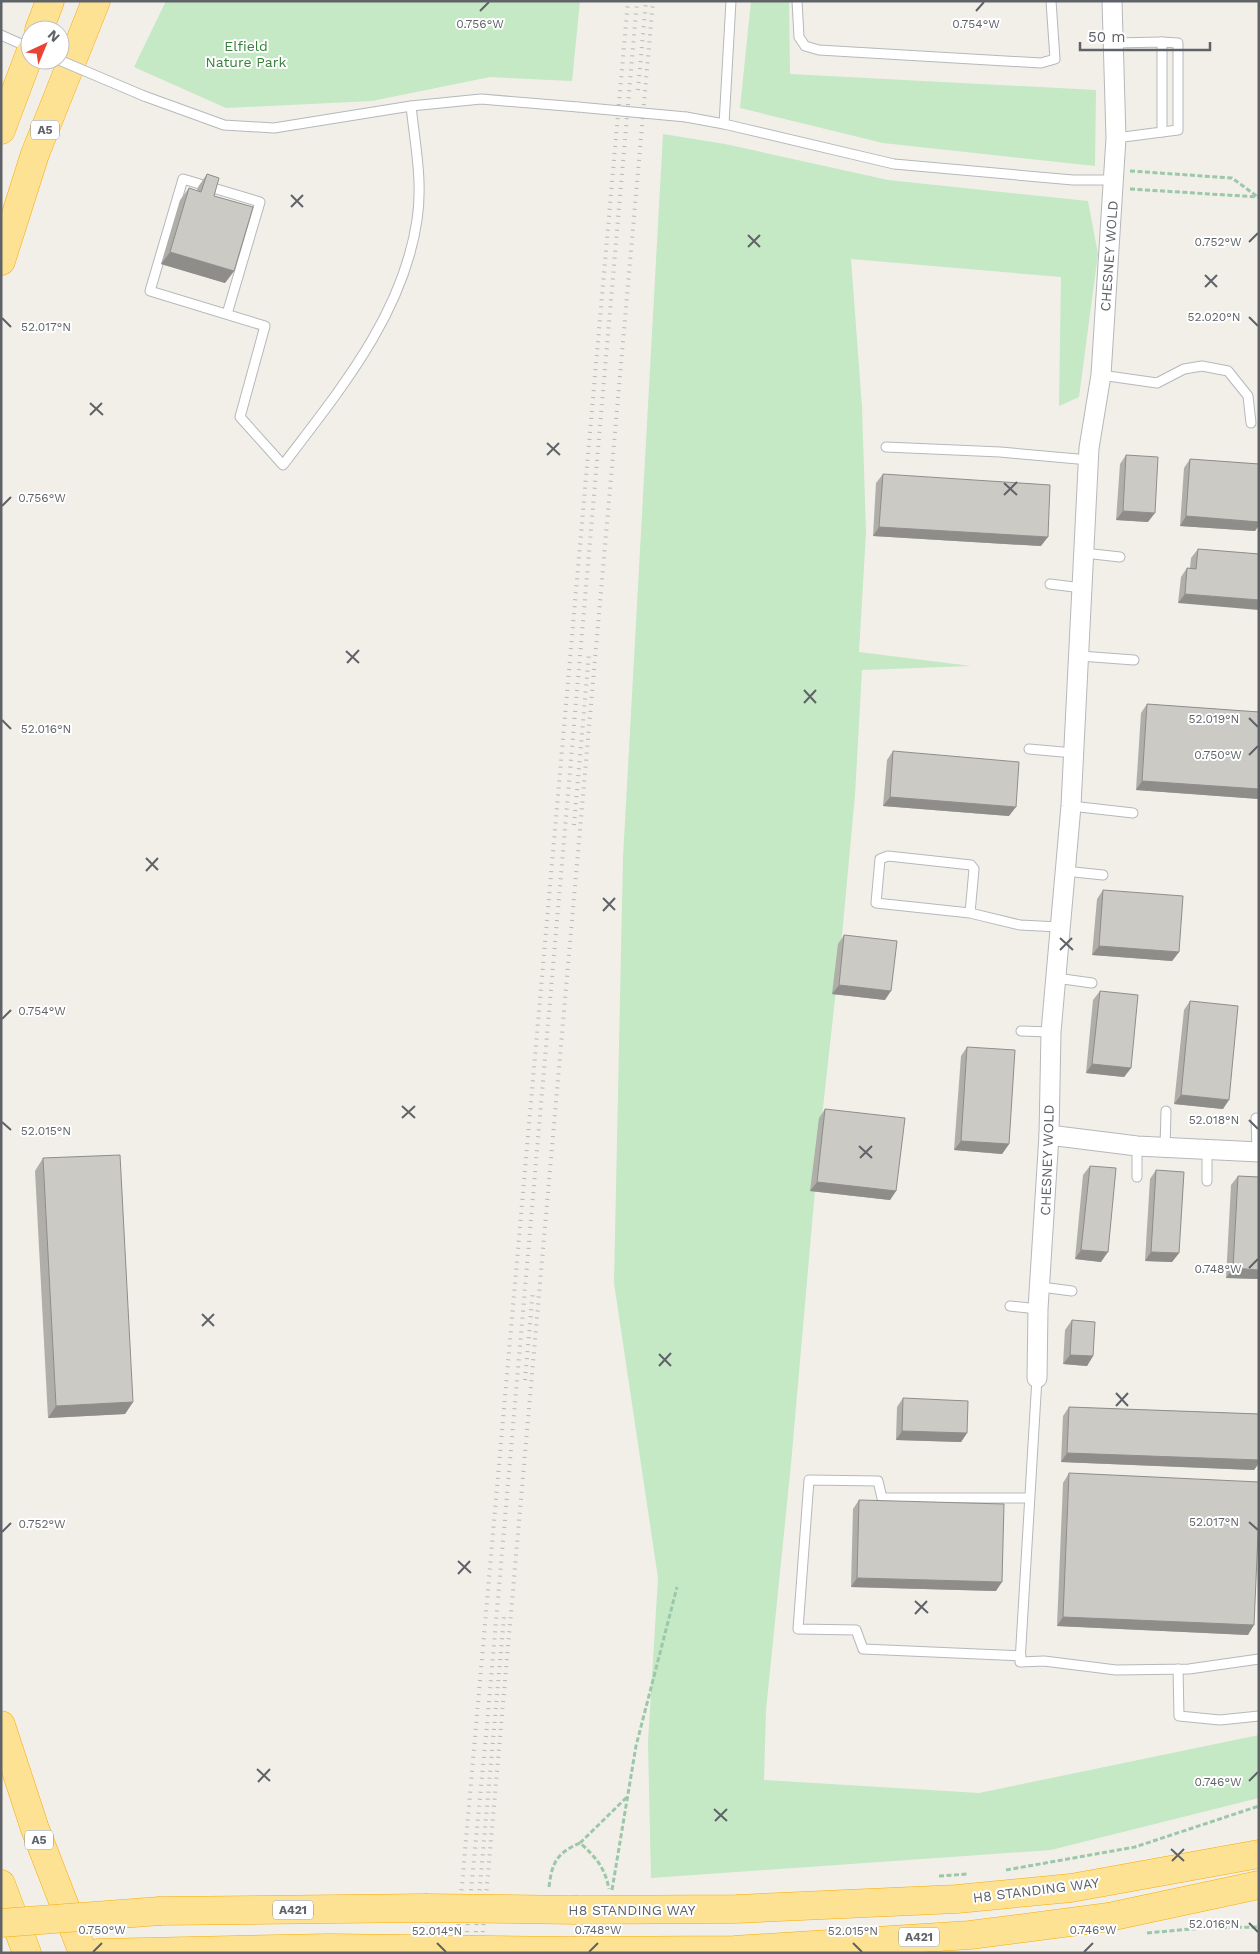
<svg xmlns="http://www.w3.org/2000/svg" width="1260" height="1954" viewBox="0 0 1260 1954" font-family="'Work Sans',sans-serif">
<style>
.green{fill:#c5e8c5}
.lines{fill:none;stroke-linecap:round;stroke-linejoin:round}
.lane-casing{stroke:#b5b8bc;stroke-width:11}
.street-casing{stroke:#b5b8bc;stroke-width:21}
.highway-casing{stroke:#f9ab00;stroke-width:29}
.path{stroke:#9cc7a9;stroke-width:3;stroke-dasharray:5 2.5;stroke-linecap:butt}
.lane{stroke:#fff;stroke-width:9}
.street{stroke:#fff;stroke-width:19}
.highway{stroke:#fde293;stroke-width:28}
.rail{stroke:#b6b7b8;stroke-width:4;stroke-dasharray:1 6;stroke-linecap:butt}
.lane-bridge-casing{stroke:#b5b8bc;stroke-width:11;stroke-linecap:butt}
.highway-bridge-casing{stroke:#f9ab00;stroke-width:29;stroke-linecap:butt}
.lane-bridge{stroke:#fff;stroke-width:9}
.highway-bridge{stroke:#fde293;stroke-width:28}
.wall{fill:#afaea9}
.shaded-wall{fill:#8f8d8a}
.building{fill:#cccac5;stroke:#8f8d8a}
.ticks{fill:none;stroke:#5f6368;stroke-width:2}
.labels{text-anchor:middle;stroke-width:4;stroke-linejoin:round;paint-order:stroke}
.shield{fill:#fff;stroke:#8f9295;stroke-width:1}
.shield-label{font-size:12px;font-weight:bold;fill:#5f6368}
.park-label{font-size:14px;fill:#348238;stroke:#fff}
.street-label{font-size:14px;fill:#5f6368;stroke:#fff}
.ticks-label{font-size:12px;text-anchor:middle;fill:#5f6368;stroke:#fff;stroke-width:4;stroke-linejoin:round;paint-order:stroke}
</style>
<rect width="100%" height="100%" fill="#f1efe8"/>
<g class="green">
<polygon points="166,1 580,1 572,81 490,77 372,101 226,108 134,67"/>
<polygon points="751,1 789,1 790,74 1096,90 1095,166 883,143 740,108"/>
<polygon points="663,134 725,144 888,180 1088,201 1098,254 1079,397 1059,406 1061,277 851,259 862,407 866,532 859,652 971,666 862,670 855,795 842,935 819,1144 791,1464 766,1710 764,1780 979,1793 1259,1735 1259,1798 1051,1850 651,1878 648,1742 658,1578 614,1283 623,858"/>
</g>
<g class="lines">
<g class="lane-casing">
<g id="lane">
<polyline points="797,1 799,37 805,46 819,50 1041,63 1055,59 1051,1"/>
<polyline points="1,35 30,48"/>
<polyline points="1162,42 1178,43 1178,130 1162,132"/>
<polyline points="1115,43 1162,42 1162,132 1116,138"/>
<polyline points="144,96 224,125 274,128 411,106 481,99 578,107"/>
<polyline points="686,117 724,124 894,164 1073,180 1114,180"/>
<polyline points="724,124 731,1"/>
<path d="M227,314L260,202L183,179L150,291L265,326L240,417L283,465C339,391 403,315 417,220C423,182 415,144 411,106"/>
<polyline points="1101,375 1157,383 1184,369 1202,366 1228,371 1248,396 1251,423"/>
<polyline points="886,447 1000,452 1089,460"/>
<polyline points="1084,553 1120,557"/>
<polyline points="1050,584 1082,588"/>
<polyline points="1080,656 1134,660"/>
<polyline points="1029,749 1074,753"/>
<polyline points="1071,806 1133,813"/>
<polyline points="1065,871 1103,875"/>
<polyline points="970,913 974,869 971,865 888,856 880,859 876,903 970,913 1020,925 1059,927"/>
<polyline points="1056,978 1092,983"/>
<polyline points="1021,1031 1051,1032"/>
<polyline points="1256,1118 1257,1152"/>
<polyline points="1165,1147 1166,1111"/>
<polyline points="1207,1151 1207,1181"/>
<polyline points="1137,1177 1137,1146"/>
<polyline points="1041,1287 1072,1291"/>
<polyline points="1010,1306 1038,1309"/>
<polyline points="1037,1378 1020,1662 1044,1661 1116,1670 1189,1669 1259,1659"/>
<polyline points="1021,1656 863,1649 856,1630 798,1629 809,1480 878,1481 882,1498 1029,1498"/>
<polyline points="1178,1669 1179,1716 1220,1720 1259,1716"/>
</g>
</g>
<g class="street-casing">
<g id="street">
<polyline points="1049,1135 1137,1146 1259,1152"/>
<polyline points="1037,1378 1038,1309 1049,1135 1051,1032 1071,806 1089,448 1101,375 1116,138 1112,1"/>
</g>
</g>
<g class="highway-casing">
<g id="highway">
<polyline points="39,30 50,1"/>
<polyline points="1,130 30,53"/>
<polyline points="1,261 35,154 96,1"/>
<polyline points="1,1725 35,1829 83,1953"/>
<polyline points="1,1884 27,1953"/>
<polyline points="577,1910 736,1909 957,1899 1071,1888 1259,1854"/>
<polyline points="160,1911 425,1908"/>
<polyline points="575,1951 734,1950 970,1935 1109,1917 1259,1885"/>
<polyline points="98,1953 328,1948 412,1949"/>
</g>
</g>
<g class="path">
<polyline points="1130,171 1232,178 1258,197"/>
<polyline points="1130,189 1258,197"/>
<polyline points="580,1843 628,1796"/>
<polyline points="1006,1870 1135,1847 1259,1806"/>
<polyline points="939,1876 968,1874"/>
<path d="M549,1887C552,1862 557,1853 580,1843C596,1857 605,1868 609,1889"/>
<polyline points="612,1890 636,1746 677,1587"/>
<polyline points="1147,1933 1202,1928 1259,1927"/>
</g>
<use href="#lane" class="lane"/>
<use href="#street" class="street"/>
<use href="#highway" class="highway"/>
<g class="rail">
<polyline points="638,90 646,1"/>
<polyline points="574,825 589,653"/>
<polyline points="525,1380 533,1290"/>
<polyline points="456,1953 628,1"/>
<polyline points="465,1953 487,1725 637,1"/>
<polyline points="474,1953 504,1617"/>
<polyline points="481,1953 653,1"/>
</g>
<g class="lane-bridge-casing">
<g id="lane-bridge">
<polyline points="59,60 144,96"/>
<polyline points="578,107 686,117"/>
</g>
</g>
<g class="highway-bridge-casing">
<g id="highway-bridge">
<polyline points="425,1908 577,1910"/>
<polyline points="1,1923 160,1911"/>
<polyline points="412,1949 575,1951"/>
</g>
</g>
<use href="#lane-bridge" class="lane-bridge"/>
<use href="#highway-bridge" class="highway-bridge"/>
</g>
<g class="wall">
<polygon points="207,174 214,196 234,271 225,283 161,264 180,200 189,188 197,191 198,187"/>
<polygon points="1126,455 1148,522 1116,520 1120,464"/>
<polygon points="1190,459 1259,464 1259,525 1255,531 1180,526 1184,468"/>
<polygon points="883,474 1041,546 873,536 876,483"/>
<polygon points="1198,549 1259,554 1178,603 1181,577 1187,568 1190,568 1191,558"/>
<polygon points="1147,704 1259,712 1259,799 1136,790 1141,713"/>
<polygon points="893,751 1009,816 883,806 887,760"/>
<polygon points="1103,890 1179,952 1172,961 1092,955 1097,899"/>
<polygon points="844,935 885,1000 832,994 838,944"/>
<polygon points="1100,991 1131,1068 1124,1077 1086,1073 1093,1000"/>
<polygon points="1190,1001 1223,1109 1174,1104 1184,1010"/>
<polygon points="967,1047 1009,1144 1002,1154 954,1150 961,1056"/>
<polygon points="825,1109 896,1191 890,1200 810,1191 819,1118"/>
<polygon points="43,1158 133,1402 125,1414 48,1418 35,1171"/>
<polygon points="1090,1166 1101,1262 1075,1259 1083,1175"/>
<polygon points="1156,1170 1179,1253 1172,1262 1145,1261 1150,1179"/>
<polygon points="1238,1176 1259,1177 1259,1279 1226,1278 1231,1185"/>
<polygon points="1072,1320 1093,1356 1087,1366 1063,1364 1065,1330"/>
<polygon points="903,1398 967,1433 961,1442 896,1440 897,1407"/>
<polygon points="1069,1407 1259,1414 1259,1463 1254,1470 1061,1462 1063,1416"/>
<polygon points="1069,1473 1248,1635 1057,1626 1063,1483"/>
<polygon points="859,1500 996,1591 851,1587 853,1509"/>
</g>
<g class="shaded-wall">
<polygon points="170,252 234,271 225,283 161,264"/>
<polygon points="1123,511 1155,513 1148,522 1116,520"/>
<polygon points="1186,516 1259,522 1259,525 1255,531 1180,526"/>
<polygon points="879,527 1048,537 1041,546 873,536"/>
<polygon points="1185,594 1259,600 1259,610 1178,603"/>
<polygon points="1142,781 1259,789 1259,799 1136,790"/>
<polygon points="890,797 1016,807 1009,816 883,806"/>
<polygon points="1099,946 1179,952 1172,961 1092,955"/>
<polygon points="839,985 891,991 885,1000 832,994"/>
<polygon points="1092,1064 1131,1068 1124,1077 1086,1073"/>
<polygon points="1181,1095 1229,1100 1223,1109 1174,1104"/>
<polygon points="961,1141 1009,1144 1002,1154 954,1150"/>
<polygon points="817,1182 896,1191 890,1200 810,1191"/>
<polygon points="1081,1250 1108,1252 1101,1262 1075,1259"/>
<polygon points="1151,1252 1179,1253 1172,1262 1145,1261"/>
<polygon points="1233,1268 1259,1270 1259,1279 1226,1278"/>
<polygon points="1070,1355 1093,1356 1087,1366 1063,1364"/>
<polygon points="133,1402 125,1414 48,1418 56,1406"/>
<polygon points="902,1431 967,1433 961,1442 896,1440"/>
<polygon points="1067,1453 1259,1460 1259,1463 1254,1470 1061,1462"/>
<polygon points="857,1578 1002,1582 996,1591 851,1587"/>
<polygon points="1063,1617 1254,1625 1248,1635 1057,1626"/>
</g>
<g class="building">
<polygon points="207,174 219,178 214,196 253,207 234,271 170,252 189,188 201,192"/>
<polygon points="1126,455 1158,457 1155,513 1123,511"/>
<polygon points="1190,459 1259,464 1259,522 1186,516"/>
<polygon points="883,474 1050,485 1048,537 879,527"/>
<polygon points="1198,549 1259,554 1259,600 1185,594 1187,568 1196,569"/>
<polygon points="1147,704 1259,712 1259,789 1142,781"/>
<polygon points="893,751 1019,762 1016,807 890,797"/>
<polygon points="1103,890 1183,896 1179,952 1099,946"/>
<polygon points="844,935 897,941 891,991 839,985"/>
<polygon points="1100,991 1138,995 1131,1068 1092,1064"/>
<polygon points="1190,1001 1238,1006 1229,1100 1181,1095"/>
<polygon points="967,1047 1015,1050 1009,1144 961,1141"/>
<polygon points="825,1109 905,1118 896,1191 817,1182"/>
<polygon points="120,1155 133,1402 56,1406 43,1158"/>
<polygon points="1090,1166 1116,1168 1108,1252 1081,1250"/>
<polygon points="1156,1170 1184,1172 1179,1253 1151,1252"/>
<polygon points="1238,1176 1259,1177 1259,1270 1233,1268"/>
<polygon points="1072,1320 1095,1322 1093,1356 1070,1355"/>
<polygon points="903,1398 968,1401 967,1433 902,1431"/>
<polygon points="1069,1407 1259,1414 1259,1460 1067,1453"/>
<polygon points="1069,1473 1259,1482 1259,1512 1254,1625 1063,1617"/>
<polygon points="859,1500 1004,1504 1002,1582 857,1578"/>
</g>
<path class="ticks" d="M480,11L489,2M976,11L984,2M291,195L303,207M291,207L303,195M748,235L760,247M1249,242L1258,233M748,247L760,235M1205,275L1217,287M1205,287L1217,275M1249,317L1258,326M2,318L11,327M90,403L103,415M90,415L102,403M547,443L560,455M547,455L559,443M1004,483L1017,495M1004,495L1017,482M2,506L11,497M346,651L359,663M347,663L359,650M804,690L816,703M804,703L816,690M1249,718L1258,727M2,720L11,729M1249,755L1258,746M146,858L158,870M146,871L158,858M603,898L615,910M603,911L615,898M1060,938L1073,950M1060,950L1072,938M2,1019L11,1010M402,1106L415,1118M402,1118L415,1106M1249,1120L1258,1129M2,1122L11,1130M859,1146L872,1158M860,1158L872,1146M1249,1268L1258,1259M202,1314L214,1326M202,1326L214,1314M659,1354L671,1366M659,1366L671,1353M1116,1393L1128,1406M1116,1406L1128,1393M1249,1522L1258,1530M2,1532L11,1523M458,1561L471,1573M458,1574L470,1561M915,1601L928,1613M915,1614L927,1601M257,1769L270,1781M1249,1781L1258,1772M258,1782L270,1769M714,1809L727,1821M715,1821L727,1809M1171,1849L1184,1861M1172,1861L1184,1849M1249,1923L1258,1932M437,1943L446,1952M853,1943L862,1952M93,1952L102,1943M589,1952L598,1943M1084,1952L1093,1943"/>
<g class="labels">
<g class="shield">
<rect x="31" y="120.5" width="28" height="19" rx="4"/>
<rect x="25" y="1830.5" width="28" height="19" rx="4"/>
<rect x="273" y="1900.5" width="40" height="19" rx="4"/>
<rect x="899" y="1927.5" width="40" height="19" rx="4"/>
</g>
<g class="shield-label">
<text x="45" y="134">A5</text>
<text x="39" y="1844">A5</text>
<text x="293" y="1914">A421</text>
<text x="919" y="1941">A421</text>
</g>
<g class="park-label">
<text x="246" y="51">Elfield<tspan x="246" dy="16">Nature Park</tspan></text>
</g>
<g class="street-label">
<text transform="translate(1109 256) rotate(-86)" y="5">CHESNEY WOLD</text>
<text transform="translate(1047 1160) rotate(-88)" y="5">CHESNEY WOLD</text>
<text transform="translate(1036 1890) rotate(-7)" y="5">H8 STANDING WAY</text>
<text x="632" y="1915">H8 STANDING WAY</text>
</g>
</g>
<g class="ticks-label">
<text x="480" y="28">0.756°W</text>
<text x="976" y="28">0.754°W</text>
<text x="1218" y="246">0.752°W</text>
<text x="1214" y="321">52.020°N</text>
<text x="46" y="331">52.017°N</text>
<text x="42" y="502">0.756°W</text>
<text x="1214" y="723">52.019°N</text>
<text x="46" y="733">52.016°N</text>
<text x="1218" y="759">0.750°W</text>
<text x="42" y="1015">0.754°W</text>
<text x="1214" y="1124">52.018°N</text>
<text x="46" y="1135">52.015°N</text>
<text x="1218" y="1273">0.748°W</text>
<text x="1214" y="1526">52.017°N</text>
<text x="42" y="1528">0.752°W</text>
<text x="1218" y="1786">0.746°W</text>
<text x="1214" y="1928">52.016°N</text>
<text x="102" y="1934">0.750°W</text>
<text x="598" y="1934">0.748°W</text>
<text x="1093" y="1934">0.746°W</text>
<text x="437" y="1935">52.014°N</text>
<text x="853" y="1935">52.015°N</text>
</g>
<rect width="1260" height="1954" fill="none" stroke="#5f6368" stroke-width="5"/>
<g transform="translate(45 45) rotate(44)"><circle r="24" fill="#ffffff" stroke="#bfc1c3"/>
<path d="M0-4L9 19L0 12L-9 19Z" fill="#ea4335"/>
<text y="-8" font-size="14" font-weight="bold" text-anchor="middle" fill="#5f6368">N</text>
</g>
<path d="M1080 42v8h130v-8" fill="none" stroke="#5f6368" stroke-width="2.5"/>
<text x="1088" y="42" font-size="15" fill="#5f6368" stroke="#ffffff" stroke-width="4" paint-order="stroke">50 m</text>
</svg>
